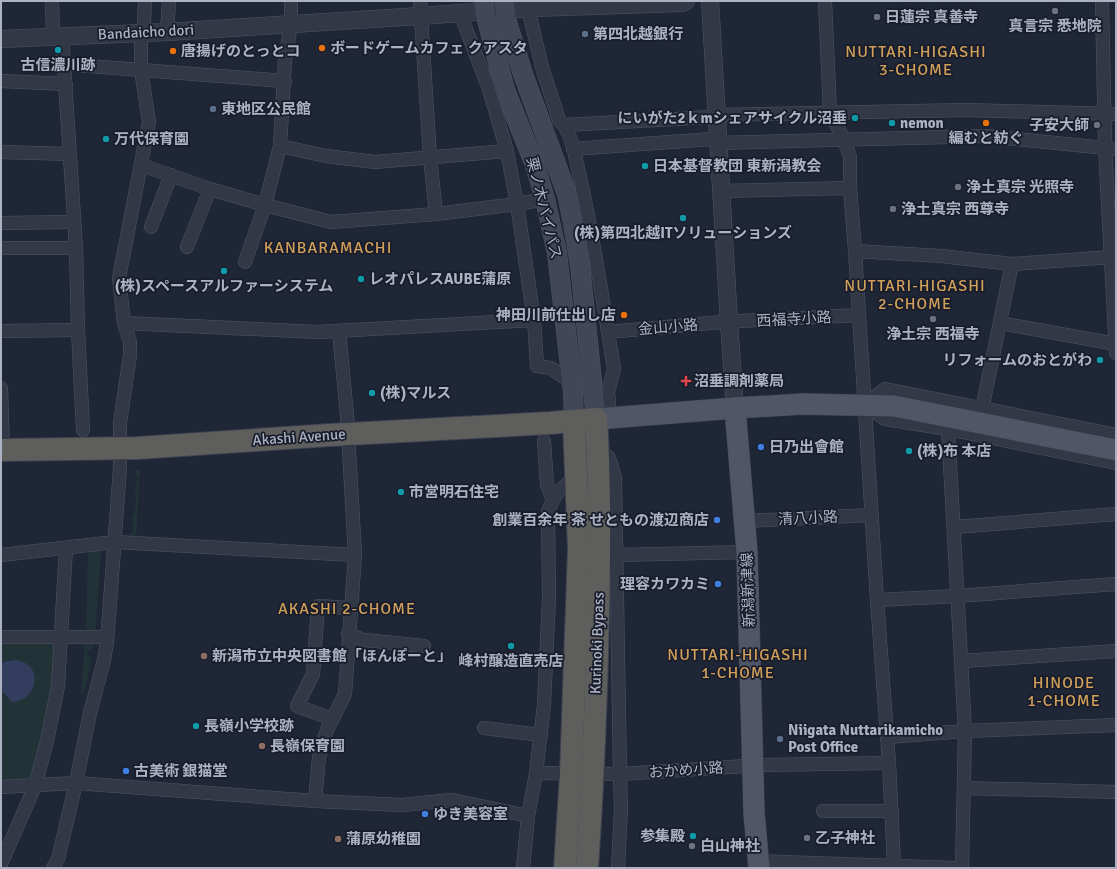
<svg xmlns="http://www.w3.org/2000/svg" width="1117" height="869" viewBox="0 0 1117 869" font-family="Signika,'Noto Sans JP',sans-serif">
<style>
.green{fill:#223338}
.water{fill:#333e5e}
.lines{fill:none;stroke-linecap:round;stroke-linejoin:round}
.minor-casing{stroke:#505564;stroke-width:14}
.tertiary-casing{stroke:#505564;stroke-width:18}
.secondary-casing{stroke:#505564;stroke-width:20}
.primary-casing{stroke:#3c4150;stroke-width:22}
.trunk-casing{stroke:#3d4251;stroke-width:24}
.minor{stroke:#333846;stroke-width:13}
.tertiary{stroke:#333846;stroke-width:17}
.secondary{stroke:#414659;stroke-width:19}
.primary{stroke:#515667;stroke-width:21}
.trunk{stroke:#5e5e5c;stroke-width:22}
.worship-dot{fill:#6b7280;stroke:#191d2b;stroke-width:1.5}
.service-dot{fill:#5c6f8a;stroke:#191d2b;stroke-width:1.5}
.food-dot{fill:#e8710a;stroke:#191d2b;stroke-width:1.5}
.culture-dot{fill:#0f9aa8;stroke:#191d2b;stroke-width:1.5}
.health-dot{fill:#e0444e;stroke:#191d2b;stroke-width:1.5}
.shop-dot{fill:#3f7fe0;stroke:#191d2b;stroke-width:1.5}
.education-dot{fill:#8d6e63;stroke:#191d2b;stroke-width:1.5}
.labels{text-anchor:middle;stroke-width:3.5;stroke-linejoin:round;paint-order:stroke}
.poi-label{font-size:15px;font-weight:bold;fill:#adb2c3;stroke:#191d2b;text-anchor:start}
.street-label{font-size:15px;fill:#adb2c3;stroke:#191d2b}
.neighbourhood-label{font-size:16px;letter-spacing:1px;fill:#d1a05a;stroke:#191d2b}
</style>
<rect width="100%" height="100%" fill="#1f2636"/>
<g class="green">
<path d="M138,470H140L136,538L128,537C138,529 131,526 132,519C132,515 135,512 136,509L134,505C138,499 135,496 135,490C134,481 141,483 135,471Z"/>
<polygon points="99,550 101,553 95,634 86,633 88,551"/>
<polygon points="85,640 94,641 93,648 87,651 88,655 92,658 84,693 81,692"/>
<polygon points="1,643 51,643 56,647 51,686 33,776 26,782 1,781"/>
</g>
<path class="water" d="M15,660C45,663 38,701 12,702L1,690V664L4,662Z"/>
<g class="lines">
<g class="minor-casing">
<g id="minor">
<polyline points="52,1 53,36"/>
<polyline points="420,1 430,157 436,214"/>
<polyline points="825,1 830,112 844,140 850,157 850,188 855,251 877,600 889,763 894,866"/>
<polyline points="1102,1 1105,147 1116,353"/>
<path d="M528,8L542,67L559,120C572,131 575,157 579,173C594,238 603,303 614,369L608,392L610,418"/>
<polyline points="460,13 489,89 507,151 517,204 534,320 537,366 551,368 572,383"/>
<polyline points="167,32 169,1"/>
<polyline points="62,36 76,248 78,330 83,430"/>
<polyline points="63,64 285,81"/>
<polyline points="1,81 66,84"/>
<polyline points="565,125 711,117 717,115 966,110 1116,114"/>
<polyline points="280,146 326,156 375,162 507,151"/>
<polyline points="573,149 712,139 718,143 987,136 1116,149"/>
<polyline points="1,152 70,154"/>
<polyline points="141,165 210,189 265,205 331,222 436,214 517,204 545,199"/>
<polyline points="721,191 850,188"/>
<polyline points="1,223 73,222"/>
<polyline points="151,227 171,175"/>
<polyline points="187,247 210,189"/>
<polyline points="1,248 76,248"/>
<polyline points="855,251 941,256 1012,264"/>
<polyline points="245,262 265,205 280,146 285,60 291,24 291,1"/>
<polyline points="124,323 318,332 534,320"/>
<polyline points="1000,323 1116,344"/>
<polyline points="1,331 78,330"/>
<polyline points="608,332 722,322 859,315"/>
<polyline points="1,388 3,450"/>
<polyline points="982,409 1012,264 1112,257"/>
<polyline points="948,429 965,731 962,868"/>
<polyline points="1116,435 885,389 865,405 885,419 948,429 1116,463"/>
<polyline points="544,441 547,485 553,500"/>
<polyline points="598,450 609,458 615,478 620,774 762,765 889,763"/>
<polyline points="745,521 871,515"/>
<polyline points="955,527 1116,514"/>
<polyline points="1,555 115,542 355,555"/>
<polyline points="617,555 747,552"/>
<polyline points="877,600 958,596 1116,584"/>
<polyline points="348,634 364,640 424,646"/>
<polyline points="1,637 107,637"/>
<polyline points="962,661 1116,651"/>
<polyline points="332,719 297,706 313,674 318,606 350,608"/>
<polyline points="484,728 541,735"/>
<polyline points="888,737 965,731 1116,725"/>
<polyline points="536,773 620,774 621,809 618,868"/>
<polyline points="1,787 76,783 315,801 402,805 452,800 528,816"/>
<polyline points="964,788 1116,792"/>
<polyline points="315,801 319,757 327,730 345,694 355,555 347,415 339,332"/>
<polyline points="823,811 892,811"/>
<polyline points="758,861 954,868"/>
<polyline points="1,864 35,786 47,741 58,686 66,548"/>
<polyline points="53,868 58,859 76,783 90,713 104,660 107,642 120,468 120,423 130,355 130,342 124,323 119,278 149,122 141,70 141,32 144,24 145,1"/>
<polyline points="523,868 528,816 536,773 544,705 549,598 548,511 556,494 576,476"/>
</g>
</g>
<g class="tertiary-casing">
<g id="tertiary">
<polyline points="710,1 729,322 735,408"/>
<polyline points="1,39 167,32 420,16 532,8 682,3 686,1"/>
</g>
</g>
<g class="secondary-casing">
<g id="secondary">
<polyline points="484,1 485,12 505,90 535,165 545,199 557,253 573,392 574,421"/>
<polyline points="504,1 506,19 523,74 567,194 573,223 580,265 596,419"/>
</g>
</g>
<g class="primary-casing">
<g id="primary">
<polyline points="735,408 747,552 754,813 759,868"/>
<polyline points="596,419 735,408 803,404 894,406 1116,450"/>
</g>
</g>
<g class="trunk-casing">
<g id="trunk">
<path d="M1,450L138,448L330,435L550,423L596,419C601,498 599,577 597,656C595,727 592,797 587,868"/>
<polyline points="565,868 571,774 579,549 574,421"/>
</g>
</g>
<use href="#minor" class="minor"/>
<use href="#tertiary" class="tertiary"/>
<use href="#secondary" class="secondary"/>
<use href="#primary" class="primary"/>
<use href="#trunk" class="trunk"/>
</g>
<g class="worship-dot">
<circle cx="1055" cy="11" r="4"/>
<circle cx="877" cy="17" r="4"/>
<circle cx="1097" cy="125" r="4"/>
<circle cx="958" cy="187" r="4"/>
<circle cx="893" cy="209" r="4"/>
<circle cx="933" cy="319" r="4"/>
<circle cx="807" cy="838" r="4"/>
<circle cx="692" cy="846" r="4"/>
</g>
<g class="service-dot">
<circle cx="585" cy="34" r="4"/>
<circle cx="213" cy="109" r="4"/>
<circle cx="780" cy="739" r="4"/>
</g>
<g class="food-dot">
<circle cx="322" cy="48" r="4"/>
<circle cx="173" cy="51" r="4"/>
<circle cx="986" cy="123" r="4"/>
<circle cx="624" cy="315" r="4"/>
</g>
<g class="culture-dot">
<circle cx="58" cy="50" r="4"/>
<circle cx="855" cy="118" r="4"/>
<circle cx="892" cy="123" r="4"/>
<circle cx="106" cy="139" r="4"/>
<circle cx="645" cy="166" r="4"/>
<circle cx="683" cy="218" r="4"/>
<circle cx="224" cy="271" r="4"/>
<circle cx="361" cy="279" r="4"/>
<circle cx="1100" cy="360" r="4"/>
<circle cx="372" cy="393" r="4"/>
<circle cx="909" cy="451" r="4"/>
<circle cx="401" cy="492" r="4"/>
<circle cx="511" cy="646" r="4"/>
<circle cx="196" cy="726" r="4"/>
<circle cx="693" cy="836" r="4"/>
</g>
<path class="health-dot" d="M684 375h4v4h4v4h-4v4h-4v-4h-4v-4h4z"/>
<g class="shop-dot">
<circle cx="761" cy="447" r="4"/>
<circle cx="717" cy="520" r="4"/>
<circle cx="718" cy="584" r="4"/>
<circle cx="126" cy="771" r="4"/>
<circle cx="425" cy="814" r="4"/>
</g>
<g class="education-dot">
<circle cx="204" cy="656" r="4"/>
<circle cx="262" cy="746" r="4"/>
<circle cx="338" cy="839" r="4"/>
</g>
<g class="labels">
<g class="poi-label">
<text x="885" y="22">日蓮宗 真善寺</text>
<text x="1055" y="31" text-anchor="middle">真言宗 悉地院</text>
<text x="593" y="39">第四北越銀行</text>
<text x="330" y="53">ボードゲームカフェ クアスタ</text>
<text x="181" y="56">唐揚げのとっとコ</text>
<text x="58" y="70" text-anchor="middle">古信濃川跡</text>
<text x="221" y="114">東地区公民館</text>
<text x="847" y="123" text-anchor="end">にいがた2ｋmシェアサイクル沼垂</text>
<text x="900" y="128">nemon</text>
<text x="1089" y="130" text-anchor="end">子安大師</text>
<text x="986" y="143" text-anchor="middle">編むと紡ぐ</text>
<text x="114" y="144">万代保育園</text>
<text x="653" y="171">日本基督教団 東新潟教会</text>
<text x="966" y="192">浄土真宗 光照寺</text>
<text x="901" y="214">浄土真宗 西尊寺</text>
<text x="683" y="238" text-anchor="middle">(株)第四北越ITソリューションズ</text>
<text x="369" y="284">レオパレスAUBE蒲原</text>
<text x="224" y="291" text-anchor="middle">(株)スペースアルファーシステム</text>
<text x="616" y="320" text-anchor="end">神田川前仕出し店</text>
<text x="933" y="339" text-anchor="middle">浄土宗 西福寺</text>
<text x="1092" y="365" text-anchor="end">リフォームのおとがわ</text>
<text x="694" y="386">沼垂調剤薬局</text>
<text x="380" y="398">(株)マルス</text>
<text x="769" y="452">日乃出會館</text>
<text x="917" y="456">(株)布 本店</text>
<text x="409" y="497">市営明石住宅</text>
<text x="709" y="525" text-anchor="end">創業百余年 茶 せともの渡辺商店</text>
<text x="710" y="589" text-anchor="end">理容カワカミ</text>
<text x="212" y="661">新潟市立中央図書館「ほんぽーと」</text>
<text x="511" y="666" text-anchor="middle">峰村醸造直売店</text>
<text x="204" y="731">長嶺小学校跡</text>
<text x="788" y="735">Niigata Nuttarikamicho<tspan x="788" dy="17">Post Office</tspan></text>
<text x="270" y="751">長嶺保育園</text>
<text x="134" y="776">古美術 銀猫堂</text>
<text x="433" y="819">ゆき美容室</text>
<text x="685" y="841" text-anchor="end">参集殿</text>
<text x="815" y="843">乙子神社</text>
<text x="346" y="844">蒲原幼稚園</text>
<text x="700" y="851">白山神社</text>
</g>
<g class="street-label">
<text transform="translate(146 32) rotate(-3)" y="5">Bandaicho dori</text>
<text transform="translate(544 208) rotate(76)" y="5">栗ノ木バイパス</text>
<text transform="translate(794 319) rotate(-3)" y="5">西福寺小路</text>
<text transform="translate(668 327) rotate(-5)" y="5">金山小路</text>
<text transform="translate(299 437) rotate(-4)" y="5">Akashi Avenue</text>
<text transform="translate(808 518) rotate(-3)" y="5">清八小路</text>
<text transform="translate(748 590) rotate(-92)" y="5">新潟新津線</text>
<text transform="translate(597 643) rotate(-88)" y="5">Kurinoki Bypass</text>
<text transform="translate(686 770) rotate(-4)" y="5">おかめ小路</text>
</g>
<g class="neighbourhood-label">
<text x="916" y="57">NUTTARI-HIGASHI<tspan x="916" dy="18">3-CHOME</tspan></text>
<text x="328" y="253">KANBARAMACHI</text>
<text x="915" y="291">NUTTARI-HIGASHI<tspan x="915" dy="18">2-CHOME</tspan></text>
<text x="347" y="614">AKASHI 2-CHOME</text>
<text x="738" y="660">NUTTARI-HIGASHI<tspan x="738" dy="18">1-CHOME</tspan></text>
<text x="1064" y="688">HINODE<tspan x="1064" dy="18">1-CHOME</tspan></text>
</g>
</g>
<rect width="1117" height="869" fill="none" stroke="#adb2c3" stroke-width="4"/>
</svg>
